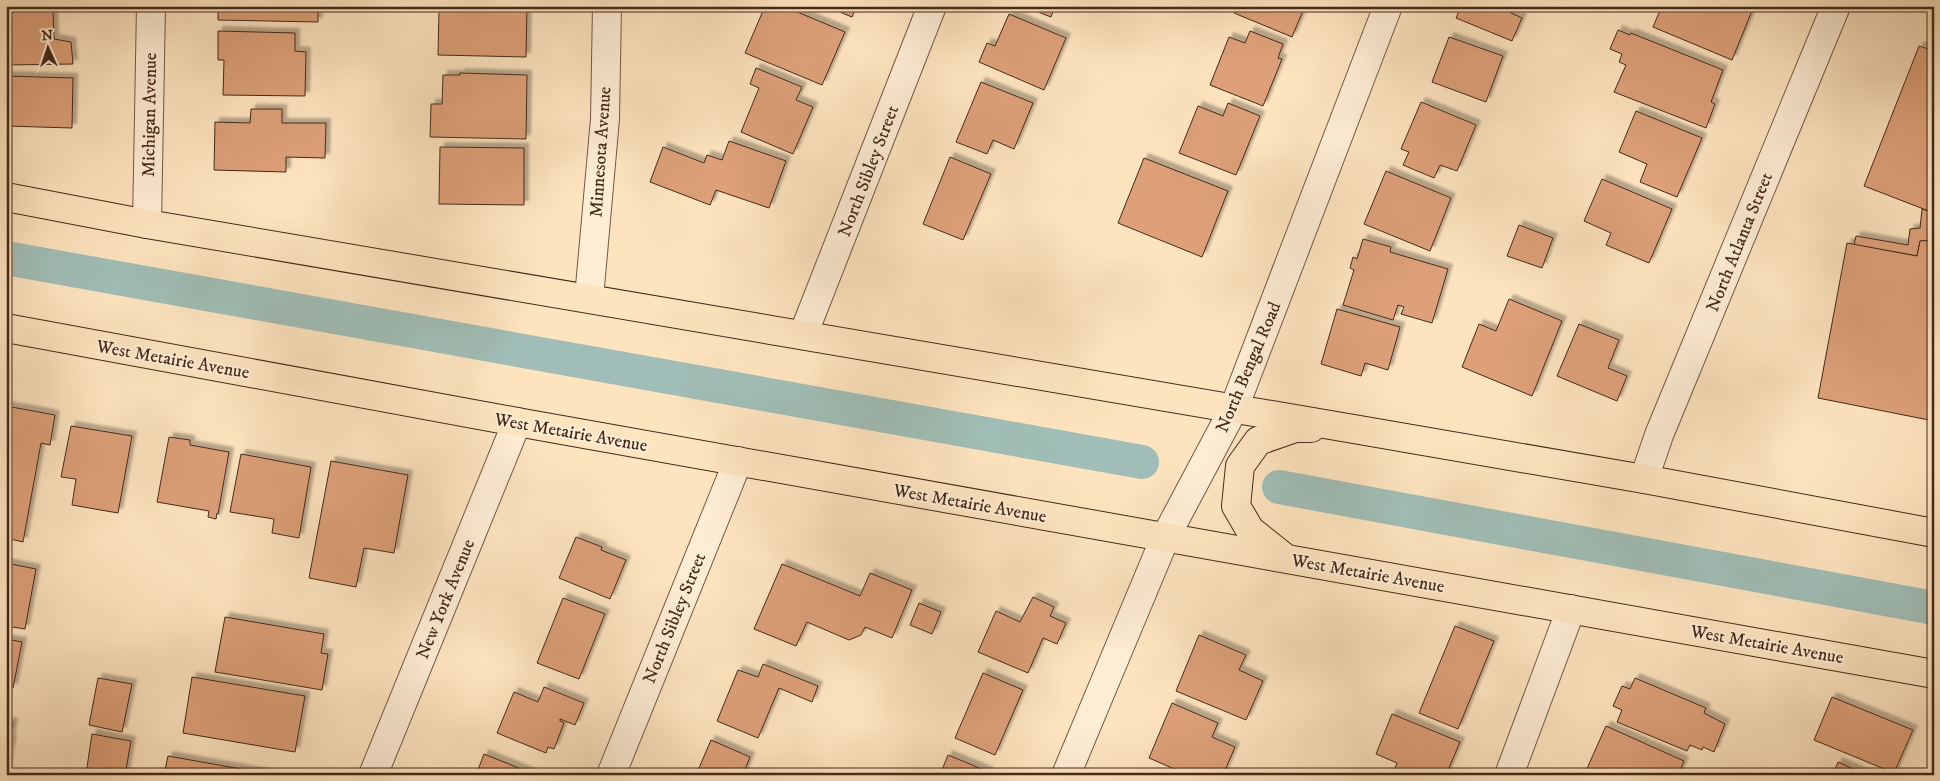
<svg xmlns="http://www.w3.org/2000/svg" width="1940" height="781" viewBox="0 0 1940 781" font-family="'IM FELL DW Pica',serif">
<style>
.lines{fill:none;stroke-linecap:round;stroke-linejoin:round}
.canal{stroke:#a0beb7;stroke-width:34}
.building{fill:#dda079;stroke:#452919;filter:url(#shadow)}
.minor-casing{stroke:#735842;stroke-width:30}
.major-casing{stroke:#452919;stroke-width:30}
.minor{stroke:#feedd5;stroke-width:28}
.major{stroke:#fde4bf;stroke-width:28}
.labels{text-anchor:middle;stroke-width:4;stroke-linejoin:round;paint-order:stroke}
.street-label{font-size:18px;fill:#452919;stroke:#feedd5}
</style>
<defs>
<filter id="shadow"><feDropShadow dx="4.5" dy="-4.5" stdDeviation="1" flood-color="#0004"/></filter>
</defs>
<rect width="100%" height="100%" fill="#fde4bf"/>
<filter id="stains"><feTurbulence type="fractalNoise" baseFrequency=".004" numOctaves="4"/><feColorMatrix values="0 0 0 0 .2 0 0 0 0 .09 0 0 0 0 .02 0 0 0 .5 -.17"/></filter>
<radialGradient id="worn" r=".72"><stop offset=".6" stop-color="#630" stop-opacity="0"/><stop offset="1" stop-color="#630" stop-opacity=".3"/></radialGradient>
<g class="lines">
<g class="canal">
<polyline points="6,258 1142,462"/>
<polyline points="1279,487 1934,608"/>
</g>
</g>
<g class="building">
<polygon points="218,6 318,6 318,22 218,20"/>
<polygon points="473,6 527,6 526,57 438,55 439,10 472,10"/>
<polygon points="765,6 783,6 845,32 822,85 745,53"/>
<polygon points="825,6 857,6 852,17"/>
<polygon points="1023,6 1055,6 1051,17"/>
<polygon points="1058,6 1074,6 1072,12"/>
<polygon points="1222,6 1305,6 1292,37 1234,13 1234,11"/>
<polygon points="1461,6 1514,6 1511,13 1522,18 1512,41 1456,18"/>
<polygon points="1656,6 1754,6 1732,60 1653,27 1661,8"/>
<polygon points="53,11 54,39 71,42 73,64 6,65 6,12"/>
<polygon points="1009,14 1066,38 1044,90 979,62 987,43 995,46"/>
<polygon points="1618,30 1630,35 1631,33 1723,70 1711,102 1715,104 1706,128 1614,92 1626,65 1619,62 1622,54 1610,49"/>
<polygon points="218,31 295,33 295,51 306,52 305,96 223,95 224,60 218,60"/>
<polygon points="1250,31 1283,44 1278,58 1282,59 1263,106 1210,85 1229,37 1245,43"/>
<polygon points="1449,37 1503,56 1486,102 1432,82"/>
<polygon points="1919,46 1934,51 1934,213 1864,186"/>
<polygon points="756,68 802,87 796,100 813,107 793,154 741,132 759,88 750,84"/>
<polygon points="460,73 527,75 526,139 430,137 431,104 442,104 443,75 460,75"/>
<polygon points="6,76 73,78 72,128 6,126"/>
<polygon points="981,82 1033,103 1014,149 993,140 987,154 956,142"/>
<polygon points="1421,102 1476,125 1457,171 1440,165 1434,178 1403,165 1409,152 1401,149"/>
<polygon points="1228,103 1260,116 1236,175 1179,153 1198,106 1223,116"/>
<polygon points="251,109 282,109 282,123 326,123 325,158 286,157 286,172 214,170 215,122 250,123"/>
<polygon points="1636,111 1702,138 1677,197 1640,182 1647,164 1619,152"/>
<polygon points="729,141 786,161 769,208 716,190 710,205 650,182 663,147 704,163 707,155 722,160"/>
<polygon points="440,147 524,148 524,205 439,204"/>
<polygon points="950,157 991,174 963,240 923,224"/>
<polygon points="1144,158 1228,191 1202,257 1118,223"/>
<polygon points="1386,171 1451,198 1430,251 1364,224"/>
<polygon points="1602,179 1672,209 1649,263 1606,245 1611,233 1584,221"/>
<polygon points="1922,209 1934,213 1934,240 1920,241 1917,256 1854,245 1856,236 1908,245 1910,229 1920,228"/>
<polygon points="1519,225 1553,238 1542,268 1507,256"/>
<polygon points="1363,239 1391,247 1390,252 1448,269 1432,323 1401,314 1404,307 1398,305 1393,320 1343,305 1354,270 1350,268 1353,257 1357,259"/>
<polygon points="1934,240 1934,421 1818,398 1847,243 1917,256 1920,241"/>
<polygon points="1509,299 1562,321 1532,396 1462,367 1479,324 1496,331"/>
<polygon points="1337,309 1400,327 1388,370 1365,363 1361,376 1321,364"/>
<polygon points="1579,324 1619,340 1608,368 1627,376 1617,401 1557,376"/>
<polygon points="6,406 55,415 50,445 41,443 23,542 6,538"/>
<polygon points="71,426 132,436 118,513 72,505 76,479 61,477"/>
<polygon points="169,437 190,440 190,445 229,452 218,514 217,513 216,519 208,517 209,511 157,502"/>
<polygon points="241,454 311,467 299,538 272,533 274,519 230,512"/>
<polygon points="331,461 408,475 394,553 364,548 356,587 309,578"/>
<polygon points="576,537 602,547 601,550 626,560 610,599 559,578"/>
<polygon points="6,563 36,569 25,629 6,626"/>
<polygon points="782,564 860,596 870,573 912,590 892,638 865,627 861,635 849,640 807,622 796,646 754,629"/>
<polygon points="1033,597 1054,607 1050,616 1066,623 1057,644 1043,638 1028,673 978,652 996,611 1020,622"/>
<polygon points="563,598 605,614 579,679 537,663"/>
<polygon points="919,603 941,612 932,634 910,625"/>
<polygon points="225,617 324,634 321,653 328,654 322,690 215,672"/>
<polygon points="1455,626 1494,641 1458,729 1419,713"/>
<polygon points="1199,635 1246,655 1239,670 1263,681 1246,720 1176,691"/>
<polygon points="6,639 22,642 13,688 6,686"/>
<polygon points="763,664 818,686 812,702 779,688 758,738 717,721 738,670 758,677"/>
<polygon points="983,673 1023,690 995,755 955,738"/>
<polygon points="192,677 305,696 295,752 183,733"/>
<polygon points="98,678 132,684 122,732 89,725"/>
<polygon points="1635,678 1706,708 1704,713 1725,724 1714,752 1703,747 1702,750 1690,745 1687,751 1617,722 1622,710 1613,706 1622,686 1630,689"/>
<polygon points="544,687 584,703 575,725 560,719 560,721 564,723 554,749 548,747 546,753 497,733 514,692 538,702"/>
<polygon points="1832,697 1913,730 1894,773 1814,740"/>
<polygon points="1172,703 1218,723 1212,737 1235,747 1223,775 1188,775 1149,758"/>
<polygon points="1392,714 1460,742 1446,775 1392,775 1397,763 1376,754"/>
<polygon points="6,722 13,723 10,740 12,740 6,772"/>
<polygon points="1606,726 1684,761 1678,775 1589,775 1585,773"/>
<polygon points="92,734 131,741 125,775 86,774"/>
<polygon points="711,740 750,757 743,775 696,775"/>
<polygon points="484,754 536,775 476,775"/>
<polygon points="948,755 989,772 988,775 940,775"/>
<polygon points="168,756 275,775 164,775"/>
<polygon points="1838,762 1867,775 1833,775"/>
</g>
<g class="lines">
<g class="minor-casing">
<g id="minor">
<polyline points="147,224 151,6"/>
<polyline points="589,298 605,119 607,6"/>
<polyline points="803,335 932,6"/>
<polyline points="1644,479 1659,435 1836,6"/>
<polyline points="373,775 517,422"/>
<polyline points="611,775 738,461"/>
<polyline points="1066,775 1165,538 1234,408 1388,6"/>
<polyline points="1509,775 1571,609"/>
</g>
</g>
<g class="major-casing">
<g id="major">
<polyline points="6,197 147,224 1342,427 1644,479 1934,533"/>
<polyline points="6,328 517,422 1934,674"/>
<polyline points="1284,557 1250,530 1236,506 1240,466 1258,441 1295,428 1311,428"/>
</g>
</g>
<use href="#minor" class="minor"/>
<use href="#major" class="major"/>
</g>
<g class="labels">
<g class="street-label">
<text transform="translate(149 115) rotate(-89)" y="6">Michigan Avenue</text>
<text transform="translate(600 152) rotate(-86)" y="6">Minnesota Avenue</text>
<text transform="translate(868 171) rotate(-69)" y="6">North Sibley Street</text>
<text transform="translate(1739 242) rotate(-68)" y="6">North Atlanta Street</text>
<text transform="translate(173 359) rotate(10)" y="6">West Metairie Avenue</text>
<text transform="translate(1248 367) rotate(-67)" y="6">North Bengal Road</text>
<text transform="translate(571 432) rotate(10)" y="6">West Metairie Avenue</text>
<text transform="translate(970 503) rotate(10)" y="6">West Metairie Avenue</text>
<text transform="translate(1368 573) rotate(10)" y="6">West Metairie Avenue</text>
<text transform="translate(445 599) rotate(-68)" y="6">New York Avenue</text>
<text transform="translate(674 618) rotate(-68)" y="6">North Sibley Street</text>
<text transform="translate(1767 644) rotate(10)" y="6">West Metairie Avenue</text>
</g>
</g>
<rect width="1940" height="781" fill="none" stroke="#fde4bf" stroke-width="25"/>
<rect x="8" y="8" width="1925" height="766" fill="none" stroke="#452919" stroke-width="2.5"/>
<rect x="12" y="12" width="1915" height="756" fill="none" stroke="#452919"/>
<g transform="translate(48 48) rotate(357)" stroke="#feedd5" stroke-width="4" paint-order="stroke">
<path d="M0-4L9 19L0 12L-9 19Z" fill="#452919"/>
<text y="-8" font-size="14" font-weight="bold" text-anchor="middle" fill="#452919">N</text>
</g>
<rect width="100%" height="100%" filter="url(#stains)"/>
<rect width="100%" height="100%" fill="url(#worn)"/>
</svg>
